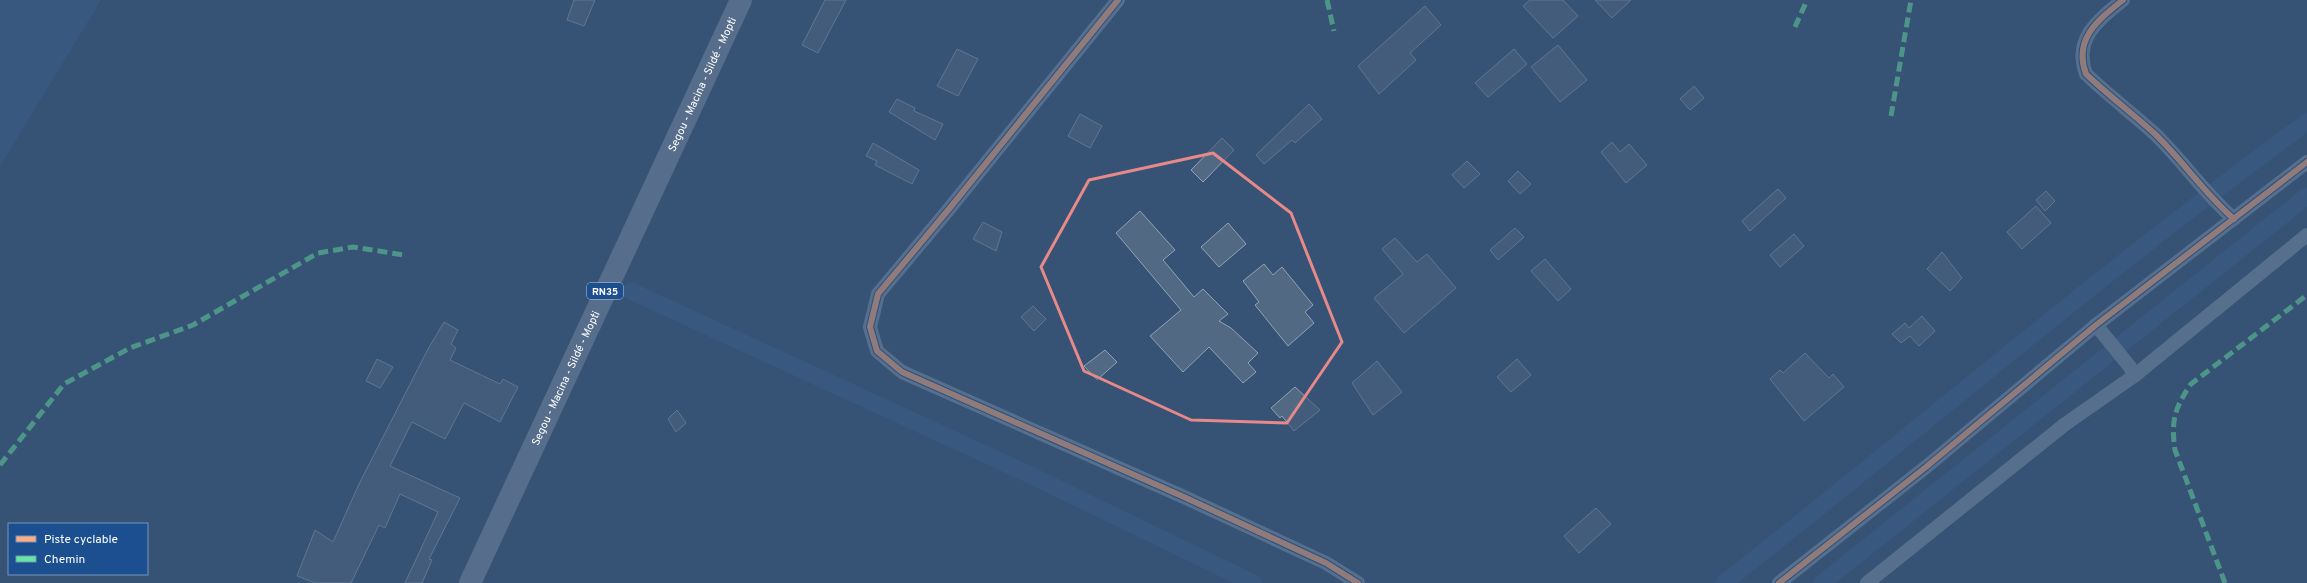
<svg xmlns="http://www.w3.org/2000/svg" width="2307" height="583" viewBox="0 0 2307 583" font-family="Overpass,sans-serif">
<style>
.water{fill:#3b618d}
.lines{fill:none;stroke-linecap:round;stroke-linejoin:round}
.canal{stroke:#3b618d;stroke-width:17}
.building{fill:#526984;stroke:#92a2b6}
.street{stroke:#7d92a8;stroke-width:14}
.primary{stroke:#7d8ea7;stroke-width:22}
.quiet{stroke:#66e7a1;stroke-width:5;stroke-dasharray:10 5;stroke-linecap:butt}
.cycleway-casing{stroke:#1b4f8f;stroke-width:8}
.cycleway{stroke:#ffac80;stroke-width:6}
.marked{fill:none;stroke:#e88989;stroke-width:3;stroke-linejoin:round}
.labels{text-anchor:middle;stroke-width:3.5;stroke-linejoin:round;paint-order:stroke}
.shield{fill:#1b4f8f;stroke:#bbcadd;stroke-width:1}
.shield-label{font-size:10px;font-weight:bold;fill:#fff}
.street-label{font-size:11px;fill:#fff;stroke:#1b4f8f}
</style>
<rect width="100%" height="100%" fill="#365274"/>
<polygon class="water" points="0,0 101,0 0,166"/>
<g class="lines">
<g class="canal">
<polyline points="631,291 1026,473 1253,583"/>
<path d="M1724,583C1919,430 2107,268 2307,122"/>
<polyline points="1822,583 2307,196"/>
</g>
</g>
<g class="building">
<polygon points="574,0 595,0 584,26 567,20"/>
<polygon points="825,0 846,0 818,53 802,45"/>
<polygon points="1530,0 1563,0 1578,16 1553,38 1523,6"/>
<polygon points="1595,0 1631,0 1612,18"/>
<polygon points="1425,6 1441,25 1410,53 1416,60 1379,94 1358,66"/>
<polygon points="1558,45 1587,80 1560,102 1531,67"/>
<polygon points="957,49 978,59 958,96 937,86"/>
<polygon points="1514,49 1527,64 1488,97 1475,83"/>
<polygon points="1694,86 1704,98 1690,110 1680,99"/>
<polygon points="897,99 915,108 914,111 943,124 935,140 889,112"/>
<polygon points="1309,104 1322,119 1295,143 1292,140 1264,164 1256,155"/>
<polygon points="1080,114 1102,126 1090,148 1068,136"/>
<polygon points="1222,138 1234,150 1203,182 1191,170"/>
<polygon points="1612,142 1620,152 1629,144 1647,165 1626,183 1601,152"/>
<polygon points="873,143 919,170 912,184 875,165 877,161 866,156"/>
<polygon points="1467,161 1480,174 1464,188 1452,175"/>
<polygon points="1518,171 1531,184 1520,194 1508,181"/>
<polygon points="1778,189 1786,198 1750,231 1742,221"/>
<polygon points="2046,191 2055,201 2045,211 2036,200"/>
<polygon points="2036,206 2051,223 2022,249 2007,232"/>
<polygon points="1140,211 1175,250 1163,260 1194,297 1203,289 1228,314 1219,321 1231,328 1258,353 1248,363 1256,372 1243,383 1209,347 1183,372 1150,336 1181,310 1116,233"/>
<polygon points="983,222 1002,232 996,251 973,239"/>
<polygon points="1228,223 1246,244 1219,267 1201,247"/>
<polygon points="1515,228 1524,237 1498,260 1490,250"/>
<polygon points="1794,234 1804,246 1780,267 1770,255"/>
<polygon points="1395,238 1417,262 1427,254 1456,288 1404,333 1374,298 1403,274 1382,249"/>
<polygon points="1942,252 1962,278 1950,291 1927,269"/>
<polygon points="1545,259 1571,289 1558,301 1531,271"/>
<polygon points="1264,264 1273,275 1282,267 1313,305 1305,312 1314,323 1288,346 1255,305 1259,302 1243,281"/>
<polygon points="1033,306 1046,319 1034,331 1021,317"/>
<polygon points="1922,316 1935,331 1919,346 1910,336 1901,343 1892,334 1905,323 1909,328"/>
<polygon points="444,322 458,330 451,344 456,348 450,360 500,384 503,379 518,387 500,422 464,403 445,439 412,422 390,466 460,498 429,559 432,560 422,583 405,583 438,512 400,494 385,528 379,525 351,583 315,583 297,576 315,530 333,542 359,484 428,349"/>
<polygon points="1105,350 1117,362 1097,380 1084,366"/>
<polygon points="1805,353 1829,378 1833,374 1844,387 1804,421 1770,379 1780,370 1783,373"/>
<polygon points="377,359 393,367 380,388 366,381"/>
<polygon points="1517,359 1531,375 1511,392 1497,377"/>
<polygon points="1377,361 1402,392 1373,415 1352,383"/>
<polygon points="1295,387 1320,410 1294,431 1282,416 1280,418 1271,408"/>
<polygon points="677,410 686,423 676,432 668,419"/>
<polygon points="1596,508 1611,524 1579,553 1564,536"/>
</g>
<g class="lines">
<g class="street">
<polyline points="1118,0 949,209 878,294 870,327 877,351 902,372 1184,497 1326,563 1358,583"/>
<path d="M2123,0C2098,20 2073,39 2086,74C2108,95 2133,114 2155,134C2183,161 2205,194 2234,219"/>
<polyline points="2096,325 2130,367 2134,376"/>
<polyline points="1779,583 1926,467 2096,325 2307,162"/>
<polyline points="1867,583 2064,425 2134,376 2307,235"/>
</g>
<path class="primary" id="s1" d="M470,583L741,0"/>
<g class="quiet">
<polyline points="1327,0 1334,31"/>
<polyline points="1795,27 1807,0"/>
<polyline points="1891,116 1911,0"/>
<polyline points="0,465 64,384 130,348 193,325 318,253 353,247 404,255"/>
<path d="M2225,583L2175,450C2171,421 2174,409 2191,384L2307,295"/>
</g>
<g class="cycleway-casing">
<g id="cycleway">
<polyline points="1118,0 949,209 878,294 870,327 877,351 902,372 1184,497 1326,563 1358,583"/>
<path d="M2123,0C2098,20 2073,39 2086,74C2108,95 2133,114 2155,134C2183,161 2205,194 2234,219"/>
<polyline points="1779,583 1926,467 2096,325 2307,162"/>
</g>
</g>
<use href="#cycleway" class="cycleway"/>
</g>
<path d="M0 0H2307V583H0ZM1213,153L1291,213L1342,342L1287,423L1191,420L1084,371L1041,267L1089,180Z" fill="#365274" fill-opacity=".55" fill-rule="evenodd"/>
<path class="marked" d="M1213,153L1291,213L1342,342L1287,423L1191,420L1084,371L1041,267L1089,180Z"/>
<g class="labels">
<rect class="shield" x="587" y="283" width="36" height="16" rx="3"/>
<g class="shield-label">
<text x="605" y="295">RN35</text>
</g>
<g class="street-label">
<text dy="4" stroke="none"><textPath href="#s1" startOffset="550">Segou - Macina - Sildé - Mopti</textPath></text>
<text dy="4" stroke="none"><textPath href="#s1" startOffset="226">Segou - Macina - Sildé - Mopti</textPath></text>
</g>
</g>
<rect x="8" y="523" width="140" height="52" fill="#1b4f8f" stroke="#7695bc"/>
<rect x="16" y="536" width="20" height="6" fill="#ffac80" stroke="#7695bc"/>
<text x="44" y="543" font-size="12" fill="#ffffff">Piste cyclable</text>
<rect x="16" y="556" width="20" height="6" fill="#66e7a1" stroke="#7695bc"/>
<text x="44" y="563" font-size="12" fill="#ffffff">Chemin</text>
</svg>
